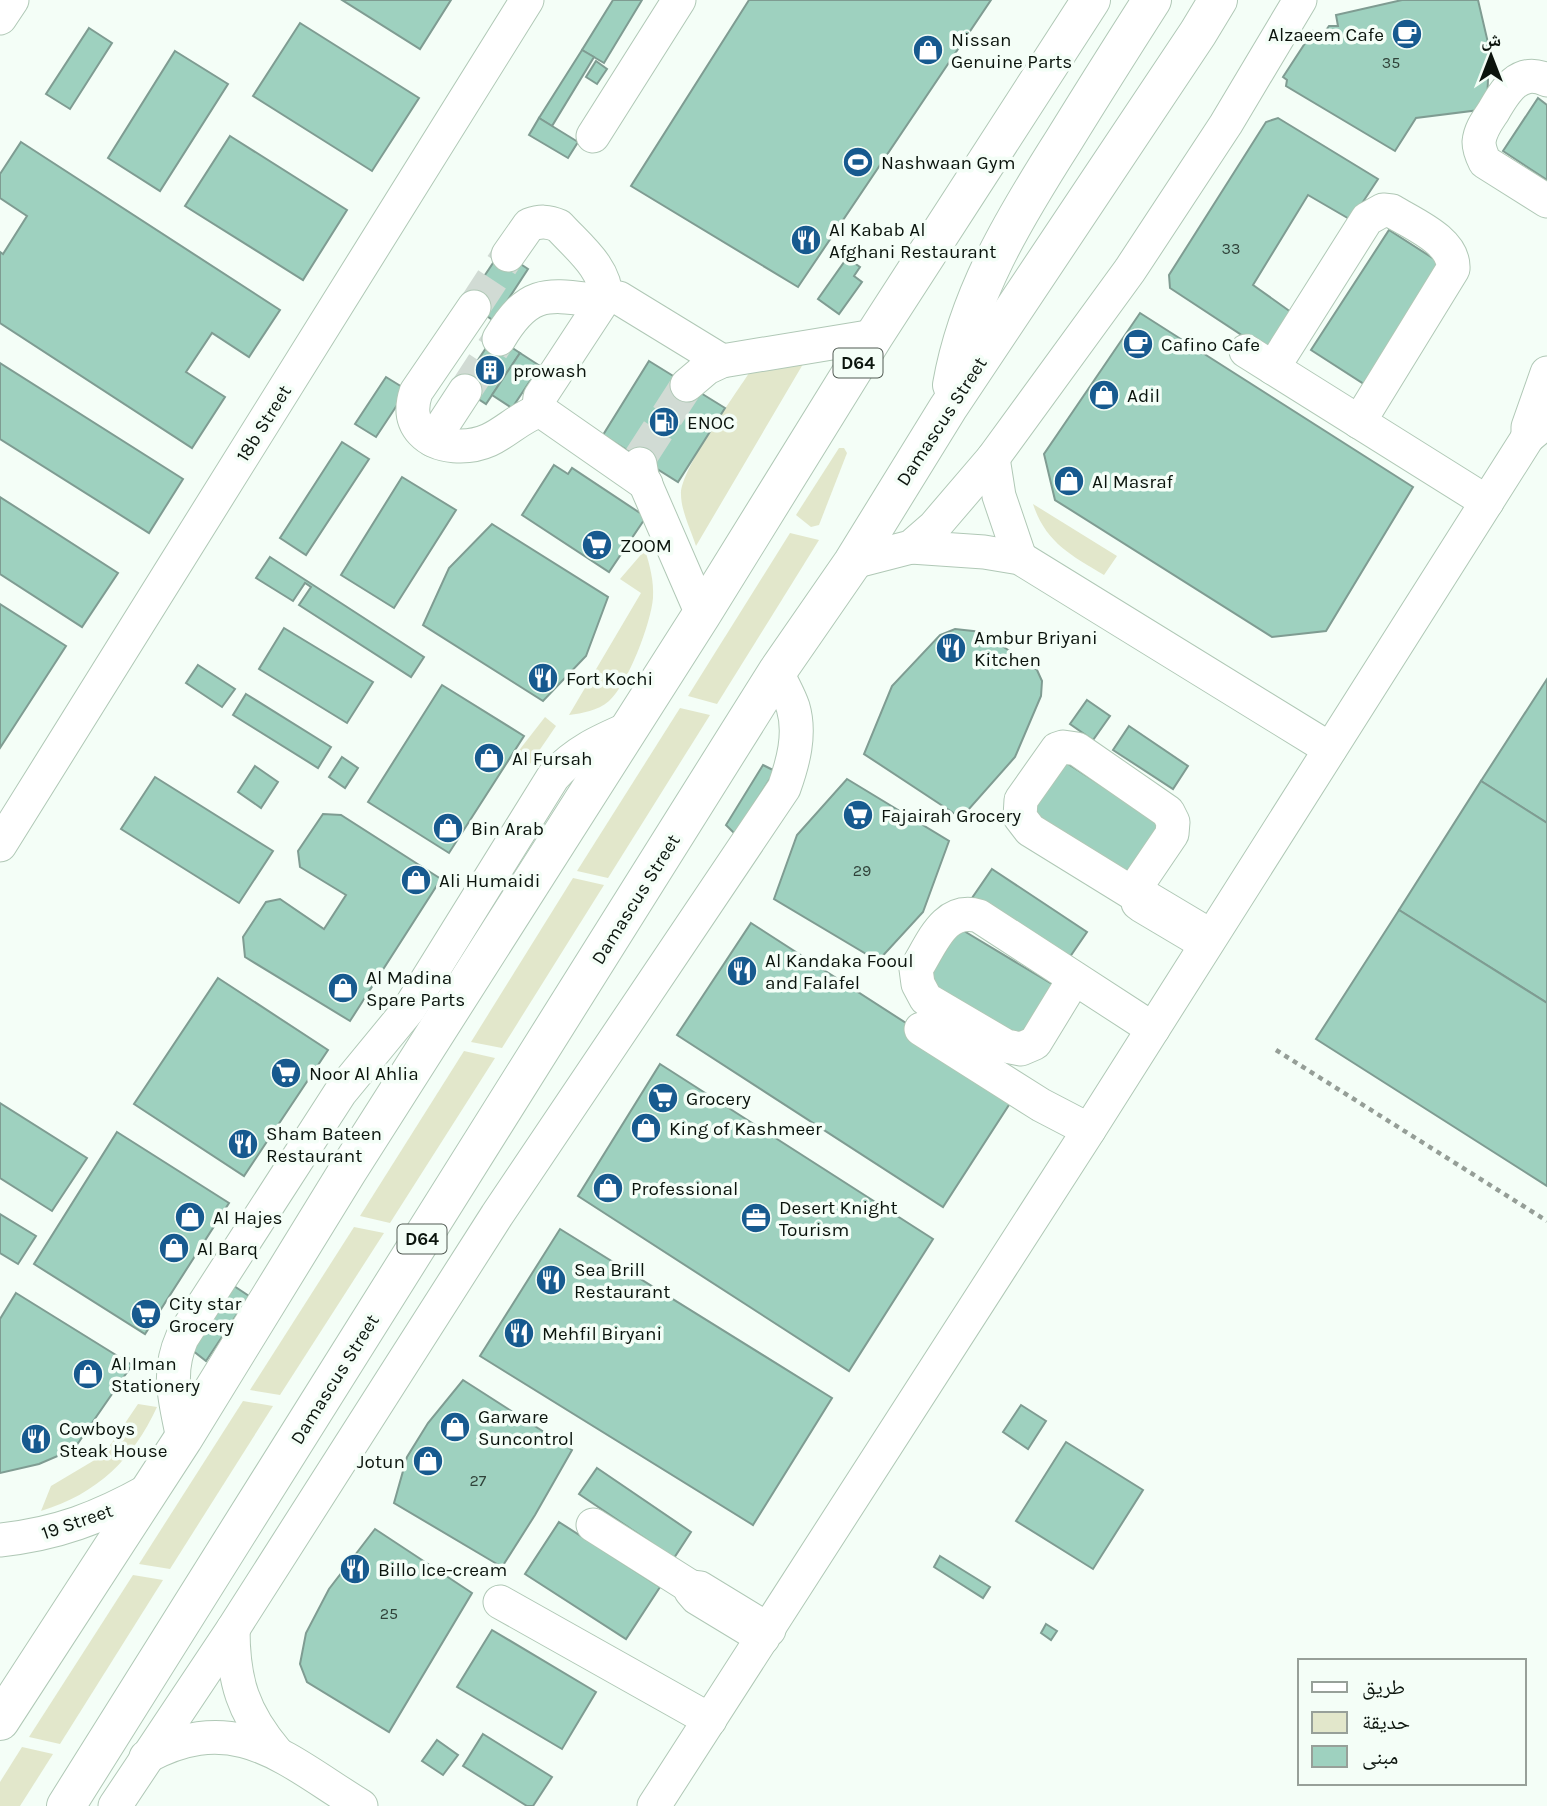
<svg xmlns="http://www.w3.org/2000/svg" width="1547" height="1806" viewBox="0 0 1547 1806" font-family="Karla,'Noto Naskh Arabic',sans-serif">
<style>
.green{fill:#e2e7cb}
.building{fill:#9ed1bf;stroke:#7f9c92;stroke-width:2}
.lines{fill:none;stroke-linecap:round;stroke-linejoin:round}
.minor-tunnel{stroke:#d1dbd4;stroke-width:33;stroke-dasharray:33 17;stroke-linecap:butt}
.minor-casing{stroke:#b0c8b6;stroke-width:35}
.major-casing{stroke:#b0c8b6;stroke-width:40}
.path{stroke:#959e97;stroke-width:4.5;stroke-dasharray:5 5;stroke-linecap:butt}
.minor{stroke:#fff;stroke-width:33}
.major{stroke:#fff;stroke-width:38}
.labels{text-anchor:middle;stroke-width:7;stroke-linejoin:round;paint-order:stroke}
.number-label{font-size:16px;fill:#30433a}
.shield{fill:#f4fef7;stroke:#515a53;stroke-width:2}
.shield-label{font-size:18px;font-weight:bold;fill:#0b140d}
.poi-label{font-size:19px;fill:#0b140d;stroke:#f4fef7;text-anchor:start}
.street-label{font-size:19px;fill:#0b140d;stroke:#f4fef7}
</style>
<rect width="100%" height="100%" fill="#f4fef7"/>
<g class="green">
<path d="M806,359L696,546C691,530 681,511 681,494C681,469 733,398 749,373Z"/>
<polygon points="839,448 844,448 847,453 819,525 811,527 796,515"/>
<path d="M1033,504L1117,556L1104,575C1071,555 1046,543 1033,504Z"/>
<polygon points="790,533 819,540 717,704 688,696"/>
<path d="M645,550C650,566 654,581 653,598C651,623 628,684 609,701C597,711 583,713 569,715L641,593L620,579Z"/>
<polygon points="680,708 710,715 608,878 577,871"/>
<polygon points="545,717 556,726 530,764 517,753"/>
<polygon points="573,878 604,885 502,1048 471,1042"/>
<polygon points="464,1051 495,1058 390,1223 360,1216"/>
<polygon points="354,1227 384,1233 280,1395 250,1390"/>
<polygon points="243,1401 273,1406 170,1569 139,1564"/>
<path d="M138,1404L157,1407C133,1459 97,1494 41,1511L51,1486L93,1461L111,1444Z"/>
<polygon points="133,1575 163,1580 60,1744 29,1737"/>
<polygon points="22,1747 53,1754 20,1806 0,1806 0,1782"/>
</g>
<g class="building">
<polygon points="342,0 451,0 420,49"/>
<polygon points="613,0 642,0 604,63 582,50"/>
<polygon points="749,0 991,0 798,287 631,186"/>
<polygon points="1402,0 1478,0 1489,47 1487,109 1416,118 1395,151 1286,86 1287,80 1283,77 1313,31 1321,37 1329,26 1338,26 1336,15"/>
<polygon points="300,23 419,98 372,171 253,96"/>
<polygon points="89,28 112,43 70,109 46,94"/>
<polygon points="582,50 594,57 552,126 539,118"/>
<polygon points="175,51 228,84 160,191 108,158"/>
<polygon points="596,61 607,69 597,84 586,77"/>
<polygon points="1538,98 1547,105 1547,180 1503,151"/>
<polygon points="539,118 578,142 568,158 529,135"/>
<polygon points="1278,118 1378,179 1351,220 1308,195 1253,285 1295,315 1272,355 1170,288 1169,275 1266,122"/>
<polygon points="230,136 347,210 303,280 185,206"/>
<polygon points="21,142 280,310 249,357 212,333 186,372 225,397 192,448 0,323 0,252 3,254 27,216 0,198 0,174"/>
<polygon points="1389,230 1442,264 1364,384 1311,350"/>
<polygon points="501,251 528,269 494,321 467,302"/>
<polygon points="847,258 860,267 854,276 862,282 839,314 818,299"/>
<polygon points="1140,313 1413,487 1326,631 1272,637 1055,500 1044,454"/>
<polygon points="494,336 520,353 486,404 460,387"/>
<polygon points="520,353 540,366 512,408 492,395"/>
<polygon points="649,361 725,408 678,482 603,435"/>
<polygon points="0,363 183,479 149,533 0,439"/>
<polygon points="386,377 407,390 376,437 355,424"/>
<polygon points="342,442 369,459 306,555 280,538"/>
<polygon points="554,465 568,474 572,468 646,517 609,572 522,515"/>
<polygon points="402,477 456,510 394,608 341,575"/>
<polygon points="0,497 118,573 82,627 0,574"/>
<polygon points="492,524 608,597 586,656 543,701 423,625 449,568"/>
<polygon points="270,557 424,657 411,677 299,605 311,587 305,583 293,601 256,578"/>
<polygon points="0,604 66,646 0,748"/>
<polygon points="284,628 373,682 347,723 259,669"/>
<polygon points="955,629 982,632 1037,670 1042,681 1041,696 1015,757 961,818 864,754 892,686 940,635"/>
<polygon points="198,665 235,689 222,707 186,683"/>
<polygon points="1547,679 1547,823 1481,781"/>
<polygon points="442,685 524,736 449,853 368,802"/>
<polygon points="246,694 331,747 318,768 233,715"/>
<polygon points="1087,700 1110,716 1093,740 1070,724"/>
<polygon points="1129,726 1188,766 1173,789 1113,750"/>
<polygon points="342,757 358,768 345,788 329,777"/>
<polygon points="1059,758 1167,828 1131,883 1023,813"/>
<polygon points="763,765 775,771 735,834 726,825"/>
<polygon points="255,766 278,782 261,808 238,792"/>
<polygon points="155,777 273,851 239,903 121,829"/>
<polygon points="847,779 949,841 923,912 878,961 774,899 797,835"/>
<polygon points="1481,781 1547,823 1547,1003 1399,910"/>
<polygon points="323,814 341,815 441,879 350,1021 245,957 243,937 266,902 280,899 324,929 346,895 300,867 298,851"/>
<polygon points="992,869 1087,932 1067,961 972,898"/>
<polygon points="1399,910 1547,1003 1547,1186 1316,1039"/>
<polygon points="751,923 1016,1094 943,1207 677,1035"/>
<polygon points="959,928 1057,987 1024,1042 926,983"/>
<polygon points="218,978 328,1050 244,1176 134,1104"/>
<polygon points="660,1064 933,1239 849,1371 578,1196"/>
<polygon points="0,1103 87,1158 52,1211 0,1178"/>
<polygon points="117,1132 229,1203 145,1334 34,1264"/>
<polygon points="0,1214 36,1236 18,1264 0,1253"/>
<polygon points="560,1229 832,1398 753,1525 480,1356"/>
<polygon points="234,1286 249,1296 206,1361 192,1350"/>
<polygon points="16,1293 132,1365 74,1449 39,1464 0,1473 0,1319"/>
<polygon points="463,1380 572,1450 535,1515 502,1567 394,1503 407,1457 428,1423"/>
<polygon points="1021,1405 1046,1421 1028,1449 1003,1432"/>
<polygon points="1066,1442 1143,1490 1093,1569 1016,1521"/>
<polygon points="597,1468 691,1532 674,1558 579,1494"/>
<polygon points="559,1522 660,1587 626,1639 525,1574"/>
<polygon points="375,1529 472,1593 389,1732 307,1682 300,1664 306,1633 329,1589"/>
<polygon points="940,1556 990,1587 983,1598 934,1567"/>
<polygon points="1046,1624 1057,1631 1051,1640 1041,1633"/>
<polygon points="492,1630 596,1692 562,1749 457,1687"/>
<polygon points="483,1734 552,1777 533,1806 527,1806 463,1766"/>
<polygon points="437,1740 458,1755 443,1775 422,1761"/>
</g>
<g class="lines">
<g class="minor-tunnel">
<polyline points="474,307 508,255"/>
<polyline points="465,391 499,339"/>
<polyline points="640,458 687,385"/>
</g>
<g class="minor-casing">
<g id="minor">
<polyline points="0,18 12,0"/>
<path d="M1547,80C1519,67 1505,91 1493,112C1487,121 1480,130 1479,142C1479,149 1482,156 1485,162L1547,201"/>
<polyline points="593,136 679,0"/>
<path d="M508,255L529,225C540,221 548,221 559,226C578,247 606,268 606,298"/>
<path d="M474,307L416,392C411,407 411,420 422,432C438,449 469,449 489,440C508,431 520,417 541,410"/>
<path d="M499,339C530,287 549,295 603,301"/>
<polyline points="1246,351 1487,502"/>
<path d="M1273,368L1367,219L1383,210L1392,211C1413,224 1455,241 1453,269L1359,422"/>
<polyline points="1547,373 1528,427 1528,437 1547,421"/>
<polyline points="687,385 707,368 722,361 874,336"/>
<polyline points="433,440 465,391"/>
<polyline points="993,458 999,496 1020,558"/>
<polyline points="640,464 642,476 702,614"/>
<polyline points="646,484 544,413 539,406 540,397 603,301 610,296 619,298 722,361"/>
<polyline points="911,547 984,552 1020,558 1330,749"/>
<polyline points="853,562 911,547 934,527 993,458 1130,270 1226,124 1300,0"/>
<polyline points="0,845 527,0"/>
<polyline points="1132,893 1172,834 1173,822 1168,812 1077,749 1063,747 1057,749 1021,800 1020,817 1030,830 1137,896"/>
<polyline points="1206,944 1142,906 1138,903 1137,896 1144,896 1211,936"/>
<path d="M1074,979L1035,1043L1021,1049L1006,1046L926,999L918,984L916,969C932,944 944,906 979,916L1153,1029"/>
<polyline points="921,1029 1041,1105 1089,1130"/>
<path d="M183,1439C176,1402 166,1374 182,1338L340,1093L409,1009L553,777C575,752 600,741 630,728"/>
<polyline points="593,1525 691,1587"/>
<path d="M0,1540C57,1534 99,1518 149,1490"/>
<polyline points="500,1602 710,1720"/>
<path d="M233,1629C233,1681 243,1713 277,1753"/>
<polyline points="763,1638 697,1598 691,1591 691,1587 700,1588 769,1630"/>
<path d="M146,1757C236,1708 286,1760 361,1806"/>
<path d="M115,1806L233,1629L497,1215L784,788C793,763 801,734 793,707C789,695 782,684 777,672"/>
<polyline points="654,1806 1089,1130 1528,437"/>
</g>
</g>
<g class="major-casing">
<g id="major">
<path d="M952,385C968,294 1015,217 1064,140C1093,93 1122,47 1152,0"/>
<polyline points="0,1721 183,1439 347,1172 702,614 874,336 1091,0"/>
<polyline points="66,1806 777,672 853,562 948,408 1198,33 1218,0"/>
</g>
</g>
<polyline class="path" points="1276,1050 1547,1221"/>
<use href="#minor" class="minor"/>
<use href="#major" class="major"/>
</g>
<defs>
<g id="cafe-disc" transform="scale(1.575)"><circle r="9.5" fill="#175a8f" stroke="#f4fef7"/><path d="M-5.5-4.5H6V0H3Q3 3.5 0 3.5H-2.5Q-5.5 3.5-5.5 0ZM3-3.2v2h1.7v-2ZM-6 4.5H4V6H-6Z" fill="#fff"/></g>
<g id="shop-disc" transform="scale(1.575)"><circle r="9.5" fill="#175a8f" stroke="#f4fef7"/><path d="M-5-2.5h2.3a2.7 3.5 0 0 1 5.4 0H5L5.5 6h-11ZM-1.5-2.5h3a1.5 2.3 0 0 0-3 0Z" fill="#fff"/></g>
<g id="stadium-disc" transform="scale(1.575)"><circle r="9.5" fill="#175a8f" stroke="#f4fef7"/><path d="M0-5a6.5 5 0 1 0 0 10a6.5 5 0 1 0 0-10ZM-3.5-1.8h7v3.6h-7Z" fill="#fff"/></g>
<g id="restaurant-disc" transform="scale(1.575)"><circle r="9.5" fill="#175a8f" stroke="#f4fef7"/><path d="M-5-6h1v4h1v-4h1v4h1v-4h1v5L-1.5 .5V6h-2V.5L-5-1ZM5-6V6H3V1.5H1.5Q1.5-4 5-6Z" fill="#fff"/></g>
<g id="building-disc" transform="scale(1.575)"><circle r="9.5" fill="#175a8f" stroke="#f4fef7"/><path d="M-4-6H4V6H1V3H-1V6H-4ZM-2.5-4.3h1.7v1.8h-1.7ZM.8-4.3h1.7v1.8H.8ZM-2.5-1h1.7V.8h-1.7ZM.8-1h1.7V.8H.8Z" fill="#fff"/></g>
<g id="fuel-disc" transform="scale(1.575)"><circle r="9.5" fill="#175a8f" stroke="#f4fef7"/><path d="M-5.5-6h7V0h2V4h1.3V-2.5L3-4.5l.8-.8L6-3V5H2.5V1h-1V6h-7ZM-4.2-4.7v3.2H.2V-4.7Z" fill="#fff"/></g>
<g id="supermarket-disc" transform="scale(1.575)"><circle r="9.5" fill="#175a8f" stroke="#f4fef7"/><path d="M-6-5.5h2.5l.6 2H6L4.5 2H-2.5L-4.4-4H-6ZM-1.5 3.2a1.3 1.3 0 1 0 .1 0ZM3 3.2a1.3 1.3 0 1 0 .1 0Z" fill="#fff"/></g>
<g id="office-disc" transform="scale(1.575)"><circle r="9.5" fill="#175a8f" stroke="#f4fef7"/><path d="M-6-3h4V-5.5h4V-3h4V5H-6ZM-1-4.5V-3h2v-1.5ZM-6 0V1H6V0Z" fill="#fff"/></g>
</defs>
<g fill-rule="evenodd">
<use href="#cafe-disc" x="1407" y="34"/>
<use href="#shop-disc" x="928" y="50"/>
<use href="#stadium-disc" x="858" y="162"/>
<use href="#restaurant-disc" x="806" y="240"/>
<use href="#cafe-disc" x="1138" y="344"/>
<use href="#building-disc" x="490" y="370"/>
<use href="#shop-disc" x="1104" y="395"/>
<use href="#fuel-disc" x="664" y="422"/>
<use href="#shop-disc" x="1069" y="481"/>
<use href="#supermarket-disc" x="597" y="545"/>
<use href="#restaurant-disc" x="951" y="648"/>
<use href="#restaurant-disc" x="543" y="678"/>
<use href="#shop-disc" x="489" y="758"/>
<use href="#supermarket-disc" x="858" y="815"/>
<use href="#shop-disc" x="448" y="828"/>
<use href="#shop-disc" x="416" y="880"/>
<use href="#restaurant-disc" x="742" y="971"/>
<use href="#shop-disc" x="343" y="988"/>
<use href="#supermarket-disc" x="286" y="1073"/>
<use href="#supermarket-disc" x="663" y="1098"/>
<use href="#shop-disc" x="646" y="1128"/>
<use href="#restaurant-disc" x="243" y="1144"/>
<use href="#shop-disc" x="608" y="1188"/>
<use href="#shop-disc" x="190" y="1217"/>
<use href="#office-disc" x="756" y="1218"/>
<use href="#shop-disc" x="174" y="1248"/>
<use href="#restaurant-disc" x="551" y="1280"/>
<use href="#supermarket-disc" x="146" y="1314"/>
<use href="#restaurant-disc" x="519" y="1333"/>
<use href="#shop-disc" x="88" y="1374"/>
<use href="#shop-disc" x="455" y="1427"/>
<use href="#restaurant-disc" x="36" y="1439"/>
<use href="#shop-disc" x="428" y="1461"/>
<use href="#restaurant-disc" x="355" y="1569"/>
</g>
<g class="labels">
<g class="number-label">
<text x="1391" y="68">35</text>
<text x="1231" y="254">33</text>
<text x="862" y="876">29</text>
<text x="478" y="1486">27</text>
<text x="389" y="1619">25</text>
</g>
<g class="shield">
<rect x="833.5" y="348.5" width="49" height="29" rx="5"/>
<rect x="397.5" y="1224.5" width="49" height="29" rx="5"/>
</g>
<g class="shield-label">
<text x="858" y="369">D64</text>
<text x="422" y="1245">D64</text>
</g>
<g class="poi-label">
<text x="1384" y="41" text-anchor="end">Alzaeem Cafe</text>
<text x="951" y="46">Nissan<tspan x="951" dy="22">Genuine Parts</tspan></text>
<text x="881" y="169">Nashwaan Gym</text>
<text x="829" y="236">Al Kabab Al<tspan x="829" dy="22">Afghani Restaurant</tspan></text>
<text x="1161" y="351">Cafino Cafe</text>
<text x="513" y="377">prowash</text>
<text x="1127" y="402">Adil</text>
<text x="687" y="429">ENOC</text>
<text x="1092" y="488">Al Masraf</text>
<text x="620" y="552">ZOOM</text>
<text x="974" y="644">Ambur Briyani<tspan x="974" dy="22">Kitchen</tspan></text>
<text x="566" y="685">Fort Kochi</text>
<text x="512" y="765">Al Fursah</text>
<text x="881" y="822">Fajairah Grocery</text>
<text x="471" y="835">Bin Arab</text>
<text x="439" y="887">Ali Humaidi</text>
<text x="765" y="967">Al Kandaka Fooul<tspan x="765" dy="22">and Falafel</tspan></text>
<text x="366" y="984">Al Madina<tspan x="366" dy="22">Spare Parts</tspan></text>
<text x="309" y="1080">Noor Al Ahlia</text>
<text x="686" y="1105">Grocery</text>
<text x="669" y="1135">King of Kashmeer</text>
<text x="266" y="1140">Sham Bateen<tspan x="266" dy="22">Restaurant</tspan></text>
<text x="631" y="1195">Professional</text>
<text x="779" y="1214">Desert Knight<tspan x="779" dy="22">Tourism</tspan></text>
<text x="213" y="1224">Al Hajes</text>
<text x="197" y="1255">Al Barq</text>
<text x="574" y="1276">Sea Brill<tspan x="574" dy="22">Restaurant</tspan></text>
<text x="169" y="1310">City star<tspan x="169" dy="22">Grocery</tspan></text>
<text x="542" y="1340">Mehfil Biryani</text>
<text x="111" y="1370">Al Iman<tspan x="111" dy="22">Stationery</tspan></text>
<text x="478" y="1423">Garware<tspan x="478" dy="22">Suncontrol</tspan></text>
<text x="59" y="1435">Cowboys<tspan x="59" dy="22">Steak House</tspan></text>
<text x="405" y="1468" text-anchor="end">Jotun</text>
<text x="378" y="1576">Billo Ice-cream</text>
</g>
<g class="street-label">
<text transform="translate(941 421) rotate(-57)" y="7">Damascus Street</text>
<text transform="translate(263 423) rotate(-58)" y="7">18b Street</text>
<text transform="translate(635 899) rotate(-58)" y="7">Damascus Street</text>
<text transform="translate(334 1379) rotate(-58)" y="7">Damascus Street</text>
<text transform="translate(77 1521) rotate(-19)" y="7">19 Street</text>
</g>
</g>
<rect x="1298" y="1659" width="228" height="126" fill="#f4fef7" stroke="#97a099" stroke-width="2"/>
<rect x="1312" y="1682" width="35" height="10" fill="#ffffff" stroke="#97a099" stroke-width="2"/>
<text x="1362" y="1694" font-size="21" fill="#0b140d">طريق</text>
<rect x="1312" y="1712" width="35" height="21" fill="#e2e7cb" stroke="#97a099" stroke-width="2"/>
<text x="1362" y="1729" font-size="21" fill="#0b140d">حديقة</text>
<rect x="1312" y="1746" width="35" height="21" fill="#9ed1bf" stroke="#97a099" stroke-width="2"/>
<text x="1362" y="1764" font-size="21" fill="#0b140d">مبنى</text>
<g transform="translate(1491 56)" stroke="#f4fef7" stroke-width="5" paint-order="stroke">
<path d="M0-5L12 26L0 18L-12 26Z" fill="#0b140d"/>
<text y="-10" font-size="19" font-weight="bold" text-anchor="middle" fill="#0b140d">ش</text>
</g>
</svg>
